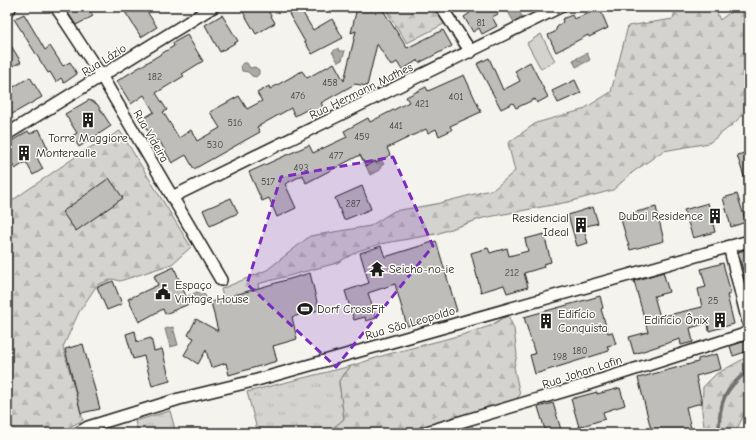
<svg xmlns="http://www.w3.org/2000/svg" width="756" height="440" viewBox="0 0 756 440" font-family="'Comic Neue',sans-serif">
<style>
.grass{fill:url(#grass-tufts);stroke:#787876}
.forest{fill:url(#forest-firs);stroke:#787876}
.park{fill:#d4d3cf;stroke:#787876}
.water{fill:url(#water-ripples);stroke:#72716f}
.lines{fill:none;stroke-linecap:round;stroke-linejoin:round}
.stream{stroke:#72716f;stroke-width:3.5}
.building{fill:#bebdba;stroke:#1c1c1c}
.minor-casing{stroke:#1c1c1c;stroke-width:14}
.major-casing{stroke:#1c1c1c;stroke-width:17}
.minor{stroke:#fdfcf7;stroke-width:11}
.major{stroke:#fdfcf7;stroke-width:14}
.marked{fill:#7b2cbf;fill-opacity:0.2;stroke:#7b2cbf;stroke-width:3;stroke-dasharray:8 5;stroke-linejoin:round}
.labels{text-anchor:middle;stroke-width:3;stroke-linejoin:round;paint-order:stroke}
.number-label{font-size:10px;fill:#444}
.street-label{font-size:12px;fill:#1c1c1c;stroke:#fdfcf7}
.poi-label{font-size:12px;fill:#1c1c1c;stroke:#fdfcf7;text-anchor:start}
</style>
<defs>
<pattern id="grass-tufts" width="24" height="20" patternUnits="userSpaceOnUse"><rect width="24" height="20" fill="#d4d3cf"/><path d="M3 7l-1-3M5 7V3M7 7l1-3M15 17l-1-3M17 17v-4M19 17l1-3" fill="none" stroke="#b5b5b1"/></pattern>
<pattern id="forest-firs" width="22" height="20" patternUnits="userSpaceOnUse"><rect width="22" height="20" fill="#d4d3cf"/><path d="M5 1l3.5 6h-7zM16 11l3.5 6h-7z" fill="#b5b5b1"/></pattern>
<pattern id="water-ripples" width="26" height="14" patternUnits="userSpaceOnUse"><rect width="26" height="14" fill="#abaaa6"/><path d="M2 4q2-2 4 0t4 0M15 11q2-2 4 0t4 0" fill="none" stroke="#8a8a86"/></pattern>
</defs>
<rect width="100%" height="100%" fill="#f4f3ee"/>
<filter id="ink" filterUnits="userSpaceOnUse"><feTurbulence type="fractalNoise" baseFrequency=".025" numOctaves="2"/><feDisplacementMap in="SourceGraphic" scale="8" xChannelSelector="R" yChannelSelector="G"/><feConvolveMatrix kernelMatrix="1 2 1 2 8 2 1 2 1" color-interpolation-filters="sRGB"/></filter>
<g filter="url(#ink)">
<g class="grass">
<polygon points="351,366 339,381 344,419 327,433 258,433 247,392"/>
<polygon points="170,411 176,433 138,433 135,421"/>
</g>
<g class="forest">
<polygon points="384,7 433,7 444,24 407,43"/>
<polygon points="676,7 714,7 720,20 737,7 749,7 749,109 732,125 709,143 663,151 633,172 613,190 568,202 483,218 436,234 380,244 358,251 337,263 258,284 259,289 229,298 223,297 221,289 267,270 310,236 370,226 394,211 436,204 494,189 515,171 508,143 536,123 582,110 611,92 628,26 673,19"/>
<polygon points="120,131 191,247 172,264 120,281 113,279 97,285 79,312 63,347 83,420 72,426 65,433 7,433 7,204 84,151"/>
<polygon points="508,315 514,329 517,355 514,367 520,395 510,405 471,417 473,433 327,433 344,419 339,381 351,366 385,355 465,334 490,326"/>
<polygon points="749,356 749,404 735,433 705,433 702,412 703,387 716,374"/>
</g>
<polygon class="park" points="541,34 555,61 541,69 527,43"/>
<g class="water">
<polygon points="505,7 516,7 522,16 514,22"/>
<polygon points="338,48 339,51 345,51 342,60 338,62 332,52"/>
<polygon points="587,53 590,60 576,67 573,60"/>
<polygon points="243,63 247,63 250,68 255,67 259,70 259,74 256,77 252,76 248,72 242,71 241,65"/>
<polygon points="375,161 376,164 382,161 384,164 380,167 381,169 370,175 366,166"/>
<polygon points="197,292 205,295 206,298 190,305 186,297"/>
<polygon points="173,327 178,345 170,347 165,329"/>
</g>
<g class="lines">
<path class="stream" d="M719,433C719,402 724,389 749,370"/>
</g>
<g class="building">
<polygon points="64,7 88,7 93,16 76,25"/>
<polygon points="122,7 144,7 157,27 141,37"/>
<polygon points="240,7 266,7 275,23 256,34"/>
<polygon points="364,7 381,7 407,48 443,30 452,46 419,63 418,60 402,70 397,62 391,66 377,44 367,86 355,84 321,103 325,110 314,116 310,108 295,116 291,108 257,127 260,132 194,169 186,155 172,163 159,140 155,142 141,120 154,112 144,95 131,104 117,81 174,46 173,43 187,35 203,61 182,74 184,76 156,93 167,110 163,112 179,138 191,130 197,141 220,128 210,112 239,96 247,109 262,101 257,93 269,86 270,89 302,71 307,78 334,63 344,81 356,31 351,33 356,12"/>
<polygon points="467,7 495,7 498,14 492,17 497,26 482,34 479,28 473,32 464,17 470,13"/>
<polygon points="300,8 313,30 332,19 343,38 312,54 289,14"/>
<polygon points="600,9 608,28 589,37 588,35 556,52 548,35 555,32 557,27 563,22 562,19 572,15 574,19"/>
<polygon points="24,14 45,50 50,46 63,66 70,62 77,74 64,83 61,78 56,82 50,72 48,73 14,19"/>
<polygon points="222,15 238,41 220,52 205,25"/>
<polygon points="7,39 21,62 7,69"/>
<polygon points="489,58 503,90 520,81 515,71 530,62 548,97 537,103 535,99 516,108 513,103 501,109 477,64"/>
<polygon points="464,75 481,112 450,126 452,130 439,136 436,129 428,133 426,129 387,148 390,155 376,163 375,161 366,166 360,155 306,183 303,175 285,184 296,208 277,217 269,198 262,201 249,172 309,145 313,153 347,137 344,131 368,118 370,122 409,102 406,97 426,87 428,91"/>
<polygon points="30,77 42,97 7,117 7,91"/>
<polygon points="575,80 581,93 558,103 552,91"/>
<polygon points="89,100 97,104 111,126 79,147 72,136 77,133 65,114"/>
<polygon points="39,129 48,149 36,156 43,169 33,175 26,162 15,169 7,155 7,147 12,144 10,142 28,131 30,134"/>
<polygon points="749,152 749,186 747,186 737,155"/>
<polygon points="109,178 123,198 76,231 62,212"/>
<polygon points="362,186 371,209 344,220 335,198"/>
<polygon points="737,194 746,222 731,227 723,198"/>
<polygon points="231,198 238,213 210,226 203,210"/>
<polygon points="708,203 715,232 693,238 684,210"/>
<polygon points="593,207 598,223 583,227 588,243 577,246 568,215"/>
<polygon points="656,207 664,241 630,250 620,216"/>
<polygon points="544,234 551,262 543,264 544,267 524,273 528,287 507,293 504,285 481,292 471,253 488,248 490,253 507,248 509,256 528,251 525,239"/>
<polygon points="436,241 457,311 407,326 395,284 368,293 376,318 366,321 365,317 354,320 345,291 369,283 360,253 381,246 385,257"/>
<polygon points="749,249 749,281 746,281 738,252"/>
<polygon points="723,263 731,294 727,295 734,324 709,331 708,323 690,328 693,342 681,345 680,339 634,354 629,337 648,332 634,281 663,272 669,292 654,296 660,317 702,307 698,289 706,287 701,269"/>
<polygon points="174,267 189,304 165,314 163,309 139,322 128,299 158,285 154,276"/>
<polygon points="310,273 319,310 292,317 297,339 273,346 277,361 229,375 226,363 211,368 206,350 198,364 184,355 194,338 188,335 196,319 218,331 211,302"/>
<polygon points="113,281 122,304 107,310 97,287"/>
<polygon points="600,296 603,308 601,309 608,333 612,332 616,344 607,346 609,351 535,374 530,355 535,354 524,317"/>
<polygon points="135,331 137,342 151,338 154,351 162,349 170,381 152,386 144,356 133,359 126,334"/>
<polygon points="746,341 748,351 733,356 730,346"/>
<polygon points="83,344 100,409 81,413 65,349"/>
<polygon points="717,354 721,369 696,376 702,403 686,407 692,433 652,433 638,378 698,362 698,359"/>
<polygon points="620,388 625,405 603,412 605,419 579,427 571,399 597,392 597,394"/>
<polygon points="553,403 562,433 546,433 538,407"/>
</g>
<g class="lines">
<g class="minor-casing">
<g id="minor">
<polyline points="56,7 102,77 221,280"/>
<polyline points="441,7 471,52"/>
<polyline points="7,134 213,7"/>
<polyline points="172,197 560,7"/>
<polyline points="729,246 749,326"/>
<polyline points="78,433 88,427 179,399 257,380 749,241"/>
<polyline points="423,433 585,385 742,335 747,332 749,327"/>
</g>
</g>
<g class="major-casing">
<polyline id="major" points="7,8 9,7"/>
</g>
<use href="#minor" class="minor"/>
<use href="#major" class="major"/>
</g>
</g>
<path class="marked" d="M393,157L433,246L336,367L247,284L281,177Z"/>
<defs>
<g id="building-bare" transform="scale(1.2)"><path d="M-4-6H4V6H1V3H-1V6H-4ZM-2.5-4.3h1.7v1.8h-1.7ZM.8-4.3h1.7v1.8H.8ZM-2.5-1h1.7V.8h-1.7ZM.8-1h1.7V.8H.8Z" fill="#1c1c1c" stroke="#fdfcf7" stroke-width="2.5" paint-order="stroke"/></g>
<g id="temple-bare" transform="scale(1.2)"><path d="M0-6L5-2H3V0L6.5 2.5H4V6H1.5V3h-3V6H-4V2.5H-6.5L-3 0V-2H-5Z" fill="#1c1c1c" stroke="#fdfcf7" stroke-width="2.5" paint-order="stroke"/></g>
<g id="civic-bare" transform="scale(1.2)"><path d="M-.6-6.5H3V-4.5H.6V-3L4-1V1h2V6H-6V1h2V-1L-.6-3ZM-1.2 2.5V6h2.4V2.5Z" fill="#1c1c1c" stroke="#fdfcf7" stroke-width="2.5" paint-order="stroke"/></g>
<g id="stadium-bare" transform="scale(1.2)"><path d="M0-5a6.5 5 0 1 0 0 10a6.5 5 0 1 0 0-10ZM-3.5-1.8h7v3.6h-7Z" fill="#1c1c1c" stroke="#fdfcf7" stroke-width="2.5" paint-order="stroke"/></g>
</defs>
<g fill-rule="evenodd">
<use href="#building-bare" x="88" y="120"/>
<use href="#building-bare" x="24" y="153"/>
<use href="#building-bare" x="715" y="216"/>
<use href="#building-bare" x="581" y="225"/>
<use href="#temple-bare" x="377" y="269"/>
<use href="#civic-bare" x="163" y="292"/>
<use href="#stadium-bare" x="305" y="309"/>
<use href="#building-bare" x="720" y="320"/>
<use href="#building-bare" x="546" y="321"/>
</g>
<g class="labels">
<g class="number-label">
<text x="481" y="26">81</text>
<text x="155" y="80">182</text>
<text x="330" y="86">458</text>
<text x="298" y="99">476</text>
<text x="456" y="100">401</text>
<text x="422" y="107">421</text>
<text x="235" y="126">516</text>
<text x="396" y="129">441</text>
<text x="362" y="140">459</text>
<text x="215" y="148">530</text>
<text x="336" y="159">477</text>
<text x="301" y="171">493</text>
<text x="268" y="185">517</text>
<text x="353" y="207">287</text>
<text x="512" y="276">212</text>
<text x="713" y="304">25</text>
<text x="580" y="354">180</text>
<text x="560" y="360">198</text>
</g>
<g class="street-label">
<text transform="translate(104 60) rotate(-32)" y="4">Rua Lázio</text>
<text transform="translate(361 91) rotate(-26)" y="4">Rua Hermann Mathes</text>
<text transform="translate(151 136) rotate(60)" y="4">Rua Videira</text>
<text transform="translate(410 323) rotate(-16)" y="4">Rua São Leopoldo</text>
<text transform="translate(582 372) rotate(-18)" y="4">Rua Johan Lafin</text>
</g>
<g class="poi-label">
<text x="88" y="142" text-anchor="middle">Torre Maggiore</text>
<text x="36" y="157">Monterealle</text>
<text x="703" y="220" text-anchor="end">Dubai Residence</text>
<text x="569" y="222" text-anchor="end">Residencial<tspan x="569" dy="14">Ideal</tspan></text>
<text x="389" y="273">Seicho-no-ie</text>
<text x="175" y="289">Espaço<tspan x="175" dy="14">Vintage House</tspan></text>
<text x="317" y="313">Dorf CrossFit</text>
<text x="558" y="318">Edifício<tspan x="558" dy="14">Conquista</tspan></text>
<text x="708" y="324" text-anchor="end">Edifício Ônix</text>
</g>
</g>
<rect width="756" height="440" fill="none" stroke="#fdfcf7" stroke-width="24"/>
<rect x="12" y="12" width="732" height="416" fill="none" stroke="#1c1c1c" stroke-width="1.5" filter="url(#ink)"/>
</svg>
